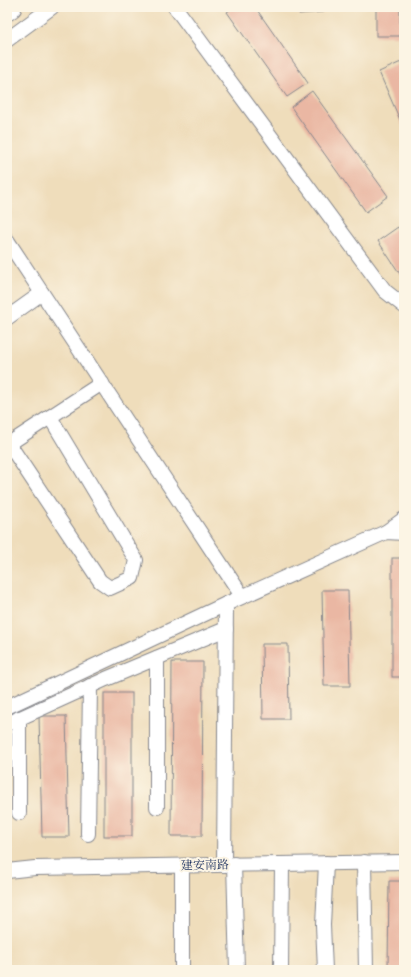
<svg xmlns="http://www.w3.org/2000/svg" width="411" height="977" viewBox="0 0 411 977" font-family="'IM FELL Double Pica','Noto Serif SC',serif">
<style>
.building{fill:#eab7a3}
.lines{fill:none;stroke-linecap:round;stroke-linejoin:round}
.minor-casing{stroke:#85868c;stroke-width:16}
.highway-casing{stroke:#85868c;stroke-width:23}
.minor{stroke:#fff;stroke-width:14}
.highway{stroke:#fff;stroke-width:21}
.labels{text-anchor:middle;stroke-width:4;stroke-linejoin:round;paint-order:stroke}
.street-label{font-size:12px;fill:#1b2f5e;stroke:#fcf5e5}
</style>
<rect width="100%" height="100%" fill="#fcf5e5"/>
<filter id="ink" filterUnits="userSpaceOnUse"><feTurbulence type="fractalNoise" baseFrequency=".025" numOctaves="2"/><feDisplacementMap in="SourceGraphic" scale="8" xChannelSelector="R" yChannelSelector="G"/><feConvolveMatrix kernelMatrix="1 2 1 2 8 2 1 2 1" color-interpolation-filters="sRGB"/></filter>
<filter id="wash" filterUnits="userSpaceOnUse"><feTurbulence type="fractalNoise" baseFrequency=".012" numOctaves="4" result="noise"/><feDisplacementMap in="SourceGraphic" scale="16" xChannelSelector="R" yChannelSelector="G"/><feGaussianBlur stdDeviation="0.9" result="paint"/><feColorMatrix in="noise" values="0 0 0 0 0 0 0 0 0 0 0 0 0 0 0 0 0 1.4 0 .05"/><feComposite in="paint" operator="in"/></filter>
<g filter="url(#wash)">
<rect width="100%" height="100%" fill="#efddbb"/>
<g id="blocks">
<g class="building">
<polygon points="234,7 255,7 308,83 287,97 227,12"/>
<polygon points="299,7 324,7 324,12 299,14"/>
<rect x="376" y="7" width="24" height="29"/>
<polygon points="401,62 404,68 404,129 379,72"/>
<polygon points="312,91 388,196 366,212 291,107"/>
<polygon points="398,227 404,236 404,280 378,241"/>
<rect x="392" y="558" width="12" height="119"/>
<polygon points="322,590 348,590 350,686 324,686"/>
<polygon points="262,644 288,644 289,719 263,719"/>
<polygon points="172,662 203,662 202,836 171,836"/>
<rect x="104" y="693" width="28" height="143"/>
<polygon points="39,716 66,716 69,837 42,837"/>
<polygon points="389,881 404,881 404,970 388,970"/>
</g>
</g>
</g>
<g filter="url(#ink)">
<use href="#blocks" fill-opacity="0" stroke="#85868c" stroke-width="1"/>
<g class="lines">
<g class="minor-casing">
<g id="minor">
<polyline points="175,7 385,291 404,306"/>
<polyline points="7,40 52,7"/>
<polyline points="7,240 242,596"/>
<polyline points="7,318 42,293"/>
<polyline points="9,444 100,581 110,588 132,578 136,560 50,417"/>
<polyline points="7,445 102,383"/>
<polyline points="386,532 404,519"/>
<polyline points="7,707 226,604 386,532 404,533"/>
<polyline points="19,718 19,813"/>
<polyline points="7,724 106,679 226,629"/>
<polyline points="157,807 157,658"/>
<polyline points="88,834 90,686"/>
<polyline points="364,862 366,970"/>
<polyline points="234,864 237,970"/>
<polyline points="224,865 226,604"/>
<polyline points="7,871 35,868 404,862"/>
<polyline points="182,970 182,866"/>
<polyline points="281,970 282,864"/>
<polyline points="325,970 323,925 326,863"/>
</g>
</g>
<g class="highway-casing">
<polyline id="highway" points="7,10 11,7"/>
</g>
<use href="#minor" class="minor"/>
<use href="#highway" class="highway"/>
</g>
</g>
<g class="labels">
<g class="street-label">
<text transform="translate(205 865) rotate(-1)" y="4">建安南路</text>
</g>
</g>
<rect width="411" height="977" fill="none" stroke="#fcf5e5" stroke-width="24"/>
</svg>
